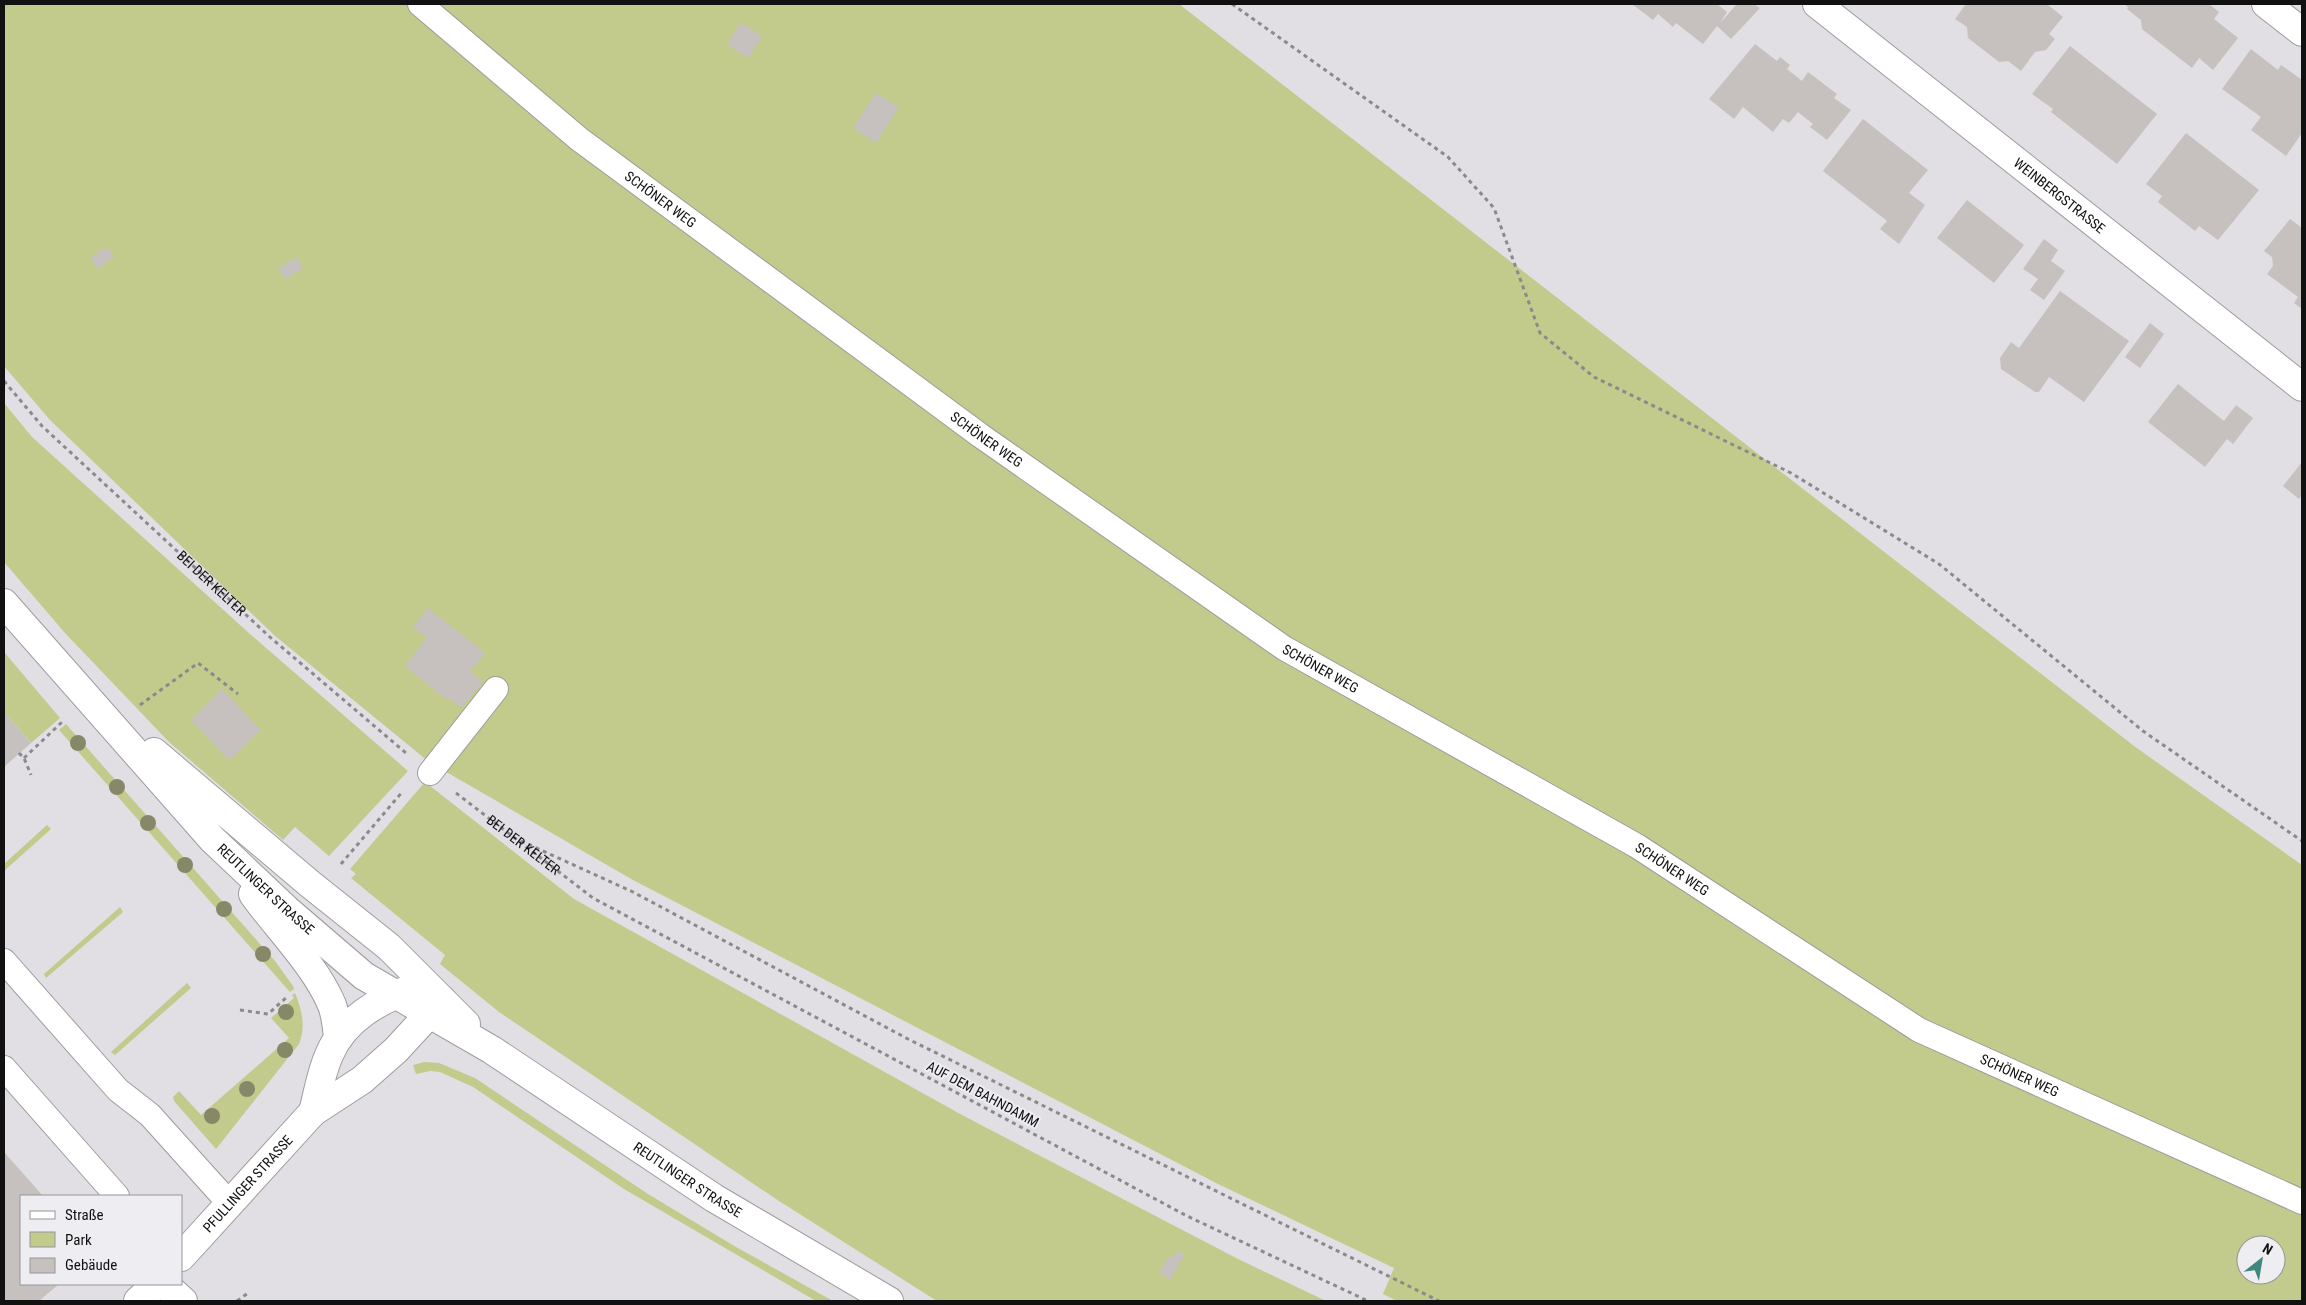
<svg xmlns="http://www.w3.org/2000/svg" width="2306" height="1305" viewBox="0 0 2306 1305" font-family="'Roboto Condensed',sans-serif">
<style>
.green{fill:#c2ca8c;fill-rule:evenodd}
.building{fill:#c6c1bf}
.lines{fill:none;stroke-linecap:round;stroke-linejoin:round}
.service-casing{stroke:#9d9b9f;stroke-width:26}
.minor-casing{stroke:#9d9b9f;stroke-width:30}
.secondary-casing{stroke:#9d9b9f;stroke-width:30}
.path{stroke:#8a898c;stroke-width:3;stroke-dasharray:4 4;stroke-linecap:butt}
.service{stroke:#fff;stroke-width:24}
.minor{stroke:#fff;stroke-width:28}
.secondary{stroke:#fff;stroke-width:28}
.tree{fill:#868867}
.labels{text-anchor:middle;stroke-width:4;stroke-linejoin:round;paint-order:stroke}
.street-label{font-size:14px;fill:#111112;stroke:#eeedf1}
</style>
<rect width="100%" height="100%" fill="#e1dfe4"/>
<g class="green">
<path d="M4,4H1179L2134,746L2302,865V1301H1397L1383,1294L1394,1268L1218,1184L633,880L429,762L274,635L50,420L4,366ZM2246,1245H2276V1275H2246Z"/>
<polygon points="4,403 32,437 250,634 408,771 329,856 295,827 283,840 169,742 65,633 4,562"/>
<polygon points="4,652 60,718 31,743 4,712"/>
<polygon points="66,724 275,961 293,986 294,989 290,992 59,730"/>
<polygon points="425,782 574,899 962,1115 1238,1259 1326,1301 937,1301 779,1201 499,1012 440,964 445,955 351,878 356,874 350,869"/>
<polygon points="47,825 51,829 4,871 4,864"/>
<polygon points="120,907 123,912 46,978 44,974"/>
<polygon points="187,983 191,988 115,1055 111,1052"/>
<path d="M295,993C302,1010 306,1027 299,1044L216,1149L174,1101L173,1097L179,1091L201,1115L289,1038L271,1018L294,998L292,995Z"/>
<polygon points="424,1062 439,1063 475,1078 648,1194 736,1247 833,1301 816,1301 624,1189 473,1087 440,1072 430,1071 416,1074 413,1065"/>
</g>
<g class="building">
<polygon points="1632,4 1717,4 1727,12 1720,23 1737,4 1754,4 1760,8 1731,39 1717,26 1703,44 1676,23 1673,27 1658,14 1653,20"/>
<polygon points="1966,4 2047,4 2063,17 2049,34 2055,39 2046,50 2035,52 2021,71 2008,61 1999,62 1968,38 1967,27 1955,19"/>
<polygon points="2124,4 2209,4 2219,12 2214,19 2238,38 2213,70 2199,58 2192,68 2142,29 2141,20 2127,9 2128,7"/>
<polygon points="741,23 762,36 748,58 727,44"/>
<polygon points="1755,44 1777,61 1780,57 1790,65 1787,69 1802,81 1808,72 1837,94 1834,98 1851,110 1827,140 1810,127 1813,124 1798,112 1789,123 1783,119 1773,132 1743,107 1734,119 1709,99"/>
<polygon points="2070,46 2157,114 2117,164 2051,112 2053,109 2032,94"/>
<polygon points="2251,49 2278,70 2281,65 2302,80 2302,133 2286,156 2251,130 2261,117 2222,89"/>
<polygon points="876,93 899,107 876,143 853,128"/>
<polygon points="1863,119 1928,170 1909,193 1925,205 1899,244 1880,229 1887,221 1823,171"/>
<polygon points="2186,133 2259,190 2218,240 2199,226 2195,231 2158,202 2162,196 2146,184"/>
<polygon points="1967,200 2024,245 1994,283 1937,238"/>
<polygon points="2290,219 2302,228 2302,309 2294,303 2298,297 2267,274 2273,266 2272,257 2264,251"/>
<polygon points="2044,239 2058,250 2051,261 2065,271 2044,300 2030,290 2038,279 2023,269"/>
<polygon points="106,247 114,256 98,269 90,259"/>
<polygon points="296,257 303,268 286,279 278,269"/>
<polygon points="2060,291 2129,341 2084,402 2049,377 2039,392 2035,392 2001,369 2000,358 2011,342 2019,348"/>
<polygon points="2150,323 2164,334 2140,368 2125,357"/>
<polygon points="2178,384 2224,421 2236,405 2253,418 2233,444 2227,439 2205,467 2148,422"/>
<polygon points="2302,462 2302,495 2299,499 2283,486"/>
<polygon points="428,608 485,653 470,671 483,682 461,708 449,698 447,700 405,666 427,638 413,627"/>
<polygon points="222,689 261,730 229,760 191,720"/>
<polygon points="4,712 31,743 4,767"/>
<polygon points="4,1152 43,1196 21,1196 21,1284 59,1284 39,1301 4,1301"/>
<polygon points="1178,1251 1184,1255 1170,1280 1159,1272 1169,1256 1173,1258"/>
</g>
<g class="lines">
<g class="service-casing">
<g id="service">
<path id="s3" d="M420,4L579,139L981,436L1284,648L1637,846L1919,1030L2302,1202"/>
<polyline points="430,773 496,689"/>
<polyline points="4,961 118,1090 150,1115 230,1204"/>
<polyline points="4,1068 117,1196"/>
</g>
</g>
<g class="minor-casing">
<g id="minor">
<path id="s4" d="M1817,4L2302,387"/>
<polyline points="2266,4 2302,32"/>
<path d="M313,1112C318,1093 321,1073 329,1055C344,1019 379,1000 415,987"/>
<path id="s5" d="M181,1257L313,1112L362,1080L396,1050L442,1000"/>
<polyline points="164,1284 183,1301"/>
<polyline points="138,1301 156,1284"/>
</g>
</g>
<g class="secondary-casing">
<g id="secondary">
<path id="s6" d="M4,603L212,839L286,909L364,976L492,1050L714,1198L889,1301"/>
<polyline points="154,752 310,884 389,947 466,1024"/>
<path d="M253,894C278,929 315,965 332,1005C336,1016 337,1027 338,1038"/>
</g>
</g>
<g class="path">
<polyline points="1232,4 1448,157 1494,208 1540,333 1594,377 1791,473 1939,564 2143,731 2302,841"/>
<path id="s1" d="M4,381L42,426L271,638L406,753"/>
<polyline points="140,705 198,663 238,694"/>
<polyline points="19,753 24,758 31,775"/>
<polyline points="24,758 62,722"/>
<path id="s2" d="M456,793L593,898L1187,1216L1368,1301"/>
<polyline points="521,841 633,892 908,1039 1439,1301"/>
<polyline points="341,864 403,791"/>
<polyline points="240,1010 268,1014 288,996"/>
<polyline points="237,1301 248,1293"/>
</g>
<use href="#service" class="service"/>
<use href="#minor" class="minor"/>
<use href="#secondary" class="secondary"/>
</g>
<g class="tree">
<circle cx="78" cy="743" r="8"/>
<circle cx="117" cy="787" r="8"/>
<circle cx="148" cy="823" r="8"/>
<circle cx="185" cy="865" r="8"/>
<circle cx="224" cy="909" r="8"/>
<circle cx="263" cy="954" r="8"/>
<circle cx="286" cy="1012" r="8"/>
<circle cx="285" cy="1050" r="8"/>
<circle cx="247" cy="1089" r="8"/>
<circle cx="212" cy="1116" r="8"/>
</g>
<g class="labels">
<g class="street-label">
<text dy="5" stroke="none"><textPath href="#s4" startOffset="309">WEINBERGSTRASSE</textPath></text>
<text dy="5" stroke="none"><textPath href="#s3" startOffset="310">SCHÖNER WEG</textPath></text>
<text dy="5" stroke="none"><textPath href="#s3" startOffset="715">SCHÖNER WEG</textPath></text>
<text dy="5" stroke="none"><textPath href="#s1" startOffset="290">BEI DER KELTER</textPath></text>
<text dy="5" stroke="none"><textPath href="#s3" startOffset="1120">SCHÖNER WEG</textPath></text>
<text dy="5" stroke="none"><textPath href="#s2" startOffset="85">BEI DER KELTER</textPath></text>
<text dy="5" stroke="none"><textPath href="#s3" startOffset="1525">SCHÖNER WEG</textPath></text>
<text dy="5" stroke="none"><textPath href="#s6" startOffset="388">REUTLINGER STRASSE</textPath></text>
<text dy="5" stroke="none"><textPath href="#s3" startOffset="1930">SCHÖNER WEG</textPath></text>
<text transform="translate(983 1094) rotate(28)" y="5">AUF DEM BAHNDAMM</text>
<text dy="5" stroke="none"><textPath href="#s6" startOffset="902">REUTLINGER STRASSE</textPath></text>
<text dy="5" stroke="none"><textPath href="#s5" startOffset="99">PFULLINGER STRASSE</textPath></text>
</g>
</g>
<rect width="2306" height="1305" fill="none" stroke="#111112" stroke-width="10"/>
<rect x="20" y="1195" width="162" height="90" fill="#eeedf1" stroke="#969598"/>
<rect x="30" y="1211" width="25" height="8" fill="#ffffff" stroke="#969598"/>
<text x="65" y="1220" font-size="15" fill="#111112">Straße</text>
<rect x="30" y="1232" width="25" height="15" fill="#c2ca8c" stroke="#969598"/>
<text x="65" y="1245" font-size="15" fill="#111112">Park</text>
<rect x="30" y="1258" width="25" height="15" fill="#c6c1bf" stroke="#969598"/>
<text x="65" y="1270" font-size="15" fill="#111112">Gebäude</text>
<g transform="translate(2261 1260) rotate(31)"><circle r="24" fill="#eeedf1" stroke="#969598"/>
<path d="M0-4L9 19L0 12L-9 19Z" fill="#41877e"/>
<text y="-8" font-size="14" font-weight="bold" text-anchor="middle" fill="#111112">N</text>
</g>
</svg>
